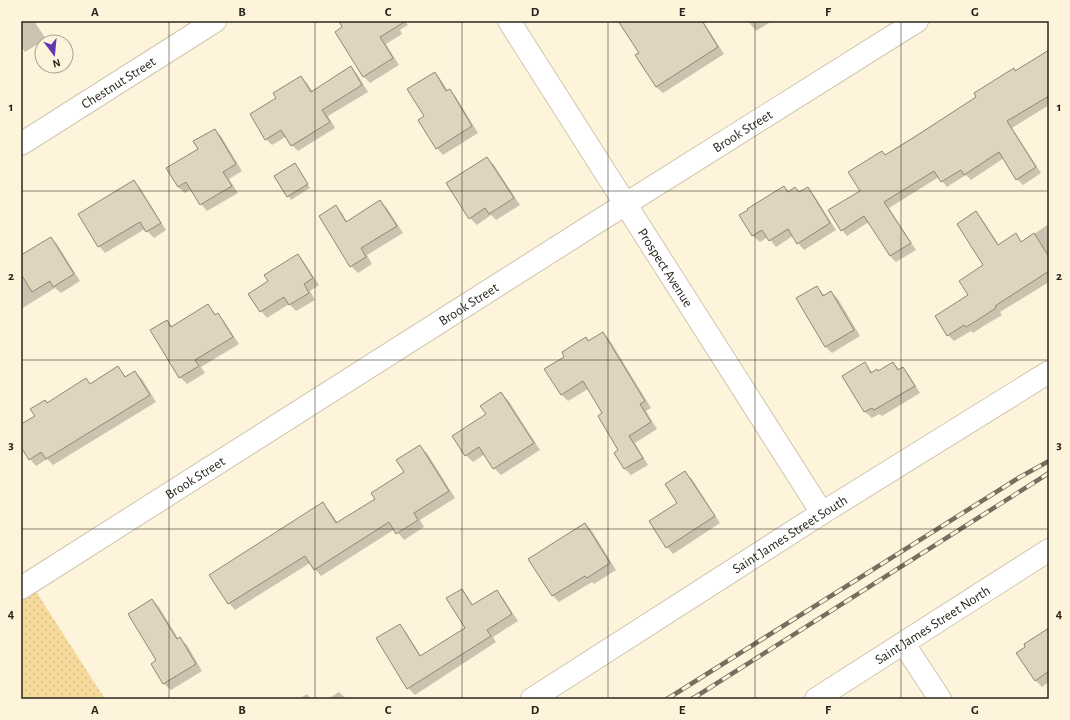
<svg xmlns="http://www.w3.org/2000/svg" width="1070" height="720" viewBox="0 0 1070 720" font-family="'Alegreya Sans',sans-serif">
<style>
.park{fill:url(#park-dots)}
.shadow{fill:#0003}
.building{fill:#dfd5be;stroke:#928872}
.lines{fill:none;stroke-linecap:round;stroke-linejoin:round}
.minor-casing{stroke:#d0c6af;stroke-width:24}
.minor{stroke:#fff;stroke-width:22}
.rail-casing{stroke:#766f61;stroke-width:4.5}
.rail{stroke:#fef4dc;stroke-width:3;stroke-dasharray:9;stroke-linecap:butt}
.grid{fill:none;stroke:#29251c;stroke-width:1;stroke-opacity:0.55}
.labels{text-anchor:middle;stroke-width:3.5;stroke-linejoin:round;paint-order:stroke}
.street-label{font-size:14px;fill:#29251c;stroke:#fef4dc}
.neatline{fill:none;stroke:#29251c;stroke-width:1.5}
.grid-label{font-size:13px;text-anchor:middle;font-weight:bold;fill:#29251c}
</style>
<defs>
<pattern id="park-dots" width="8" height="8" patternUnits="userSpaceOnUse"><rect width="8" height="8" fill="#f5da9c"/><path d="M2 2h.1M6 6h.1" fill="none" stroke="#d2bb86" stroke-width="1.8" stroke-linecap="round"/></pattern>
</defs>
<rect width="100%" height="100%" fill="#fef4dc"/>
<polygon class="park" points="35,590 105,699 21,699 21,599"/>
<g class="shadow">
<polygon points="21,21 34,21 46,39 25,52 23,49 21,50"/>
<polygon points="350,21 405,21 408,25 400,30 402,34 386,44 399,65 370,83 363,76 343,28"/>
<polygon points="619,21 703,21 724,54 663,93 656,87 636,56 640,53"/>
<polygon points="748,21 772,21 756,31"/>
<polygon points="1049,51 1049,105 1012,128 1041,173 1023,185 1017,179 1004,158 971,180 966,175 947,187 939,177 889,208 916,250 896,262 890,256 869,222 847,236 842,230 882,152 885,155"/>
<polygon points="351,68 357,74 368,92 328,116 335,128 298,151 292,145 287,136 272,145 266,139 277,98 301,77 307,83 313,92"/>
<polygon points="435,73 441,80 448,91 449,90 456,97 478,133 443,155 437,148 425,116"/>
<polygon points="215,130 221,136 242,171 229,179 238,193 207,211 201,204 191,189 185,193 178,187 199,149"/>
<polygon points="487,158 494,165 520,205 496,220 491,215 477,225 470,218"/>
<polygon points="295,164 310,188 291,200 275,176"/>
<polygon points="134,182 140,188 166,230 154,238 145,229 105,253 99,246"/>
<polygon points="784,187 789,192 800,193 807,189 814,195 836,230 804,250 798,243 793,236 776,247 768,237 760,242 753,236 741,216"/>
<polygon points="380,201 387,208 403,233 367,255 372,264 358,273 351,266 336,207 342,213 347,222"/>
<polygon points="976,212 982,219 999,245 1015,235 1022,242 1049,224 1049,282 1000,312 1002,315 982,327 973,333 971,331 954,341 948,335 985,265"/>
<polygon points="51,238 57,244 80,281 61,293 55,288 21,309 21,256"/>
<polygon points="298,256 304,262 319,285 310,291 315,300 296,311 289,304 267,318 261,311 269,282"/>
<polygon points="817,287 825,296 831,292 838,299 860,336 832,353 825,346"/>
<polygon points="208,305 216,315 218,314 224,321 239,344 201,367 205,373 187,384 180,377 151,331 167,321 173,327"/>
<polygon points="603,333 609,339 651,408 646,411 657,429 635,443 648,465 631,475 625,469 620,451 604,413 588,389 568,401 562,395 566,357 586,338 589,341"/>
<polygon points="864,363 873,373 879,372 893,363 900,370 903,368 909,375 920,393 882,416 879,414 872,418 865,412 844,376"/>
<polygon points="118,368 127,378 135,372 142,379 156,402 53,465 47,459 36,466 30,459 21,445 21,426 36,416 45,401 48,404 86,379 91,385"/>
<polygon points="501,393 508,400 540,450 501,475 494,468 485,454 473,462 466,455 487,415"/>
<polygon points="420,447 427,453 455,498 420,520 424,527 404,540 395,529 321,576 310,563 235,610 229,603 323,504 329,510 338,523 376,499 405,472"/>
<polygon points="685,472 692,479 720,523 673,554 667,547 678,504"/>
<polygon points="585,524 592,531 616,570 594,584 592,582 559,602 553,596 530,559"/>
<polygon points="462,591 468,597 473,606 497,591 503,598 518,621 493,637 496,642 415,695 408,688 399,626 406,632 421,656 466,628"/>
<polygon points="152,600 159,607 179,640 180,639 187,645 202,671 171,690 164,684 152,664 158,661"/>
<polygon points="1049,629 1049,682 1042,687 1035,680"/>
<polygon points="339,692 346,699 328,699"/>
<polygon points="307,694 311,699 299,699"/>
</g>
<g class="building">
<polygon points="339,21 406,21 380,37 393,58 363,77 335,32 342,27"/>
<polygon points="618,21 702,21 718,47 656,87 635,55 639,53"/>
<polygon points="1049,50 1049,96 1007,121 1036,167 1016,180 999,152 964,175 961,170 941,182 934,171 884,202 911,243 890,256 864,216 841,231 828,210 860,191 848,172 882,151 885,155 913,138 976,97 974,93 1014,68 1015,71"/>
<polygon points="351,66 362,85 322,110 330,122 291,146 281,130 265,140 250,114 276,98 273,93 301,76 311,92"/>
<polygon points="435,72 446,91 450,89 472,126 436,149 418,120 424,116 407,89"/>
<polygon points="215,129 236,164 223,172 232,186 200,205 186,182 178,187 166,168 198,149 193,141"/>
<polygon points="487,157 514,198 489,214 485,208 469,219 446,183"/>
<polygon points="295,163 308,184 287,197 274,176"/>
<polygon points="134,180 161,223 146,232 140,222 98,247 78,214"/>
<polygon points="784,186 788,192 795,187 799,192 808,187 830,223 797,244 788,229 769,241 762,230 752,236 739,215 748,210 747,209"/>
<polygon points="380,200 397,226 361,248 366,257 350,267 319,216 336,205 346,222"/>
<polygon points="976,211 998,245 1016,233 1021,242 1034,233 1049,257 1049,271 995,306 996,308 976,321 966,327 964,325 947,336 935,316 968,295 959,281 983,265 957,224"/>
<polygon points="51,237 74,274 53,287 50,281 32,292 21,274 21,255"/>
<polygon points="298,254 313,278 304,284 309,293 289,305 284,297 260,312 248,294 268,281 264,275"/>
<polygon points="817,286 823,296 831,291 854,330 825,347 796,298"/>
<polygon points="208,304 215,315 218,313 233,337 195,360 199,366 179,378 150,330 167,320 171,327"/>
<polygon points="603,332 645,401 640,404 651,422 629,436 643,458 624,469 614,453 618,450 598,416 602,413 583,381 561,395 544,369 564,357 562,352 586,337 588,341"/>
<polygon points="865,362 871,373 877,369 878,371 893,362 898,370 903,367 915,386 874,410 872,408 864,412 842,376"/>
<polygon points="118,366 125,377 135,371 150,395 46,459 41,452 29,460 21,447 21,424 35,416 30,409 45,400 47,403 86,378 90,384"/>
<polygon points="501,392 534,443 493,469 479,447 465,456 452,436 486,414 480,406"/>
<polygon points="420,445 449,491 414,513 418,520 396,534 389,522 314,570 305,556 228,604 209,575 323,502 336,523 375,499 371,493 404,472 396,460"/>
<polygon points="685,471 715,516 666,548 649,521 677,503 665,484"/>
<polygon points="585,523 610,563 587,578 585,576 552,596 528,559"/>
<polygon points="462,589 472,605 497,590 512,614 487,630 491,636 407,689 376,638 400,624 420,656 465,628 446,598"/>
<polygon points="152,599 177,639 180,637 196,664 163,684 151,664 156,660 128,614"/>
<polygon points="1049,628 1049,671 1035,681 1016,653 1025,647 1024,644"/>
</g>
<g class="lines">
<g class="minor-casing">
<g id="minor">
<path id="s1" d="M509,21L822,513"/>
<path id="s2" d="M21,144L215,21"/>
<path id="s3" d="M21,588L597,222L917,21"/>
<polyline points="904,644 940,699"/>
<path id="s4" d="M532,699L822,513L1049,372"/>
<path id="s5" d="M816,699L1049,550"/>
</g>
</g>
<use href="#minor" class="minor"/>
<g class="rail-casing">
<g id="rail">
<polyline points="667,699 1020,477 1049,461"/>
<polyline points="692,699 1049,473"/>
</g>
</g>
<use href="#rail" class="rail"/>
</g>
<path class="grid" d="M169,21V699M315,21V699M462,21V699M608,21V699M755,21V699M901,21V699M21,191H1049M21,360H1049M21,529H1049"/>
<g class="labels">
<g class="street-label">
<text dy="5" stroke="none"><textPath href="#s2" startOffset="115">Chestnut Street</textPath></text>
<text dy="5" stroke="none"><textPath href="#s3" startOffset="854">Brook Street</textPath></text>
<text dy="5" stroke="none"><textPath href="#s1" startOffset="292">Prospect Avenue</textPath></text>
<text dy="5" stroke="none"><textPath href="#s3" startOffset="530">Brook Street</textPath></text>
<text dy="5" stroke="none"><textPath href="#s3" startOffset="206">Brook Street</textPath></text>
<text dy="5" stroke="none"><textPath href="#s4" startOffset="306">Saint James Street South</textPath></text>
<text dy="5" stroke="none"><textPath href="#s5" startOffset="138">Saint James Street North</textPath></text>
</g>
</g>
<rect width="1070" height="720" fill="none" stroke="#fef4dc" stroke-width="44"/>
<g transform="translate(54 54) rotate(164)"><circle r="19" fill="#fef4dc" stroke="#a9a18f"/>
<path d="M0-3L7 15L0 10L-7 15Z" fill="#6737ae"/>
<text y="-6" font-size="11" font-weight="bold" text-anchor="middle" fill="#29251c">N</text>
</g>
<rect x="22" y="22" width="1026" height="676" class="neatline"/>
<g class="grid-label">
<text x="95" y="16">A</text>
<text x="242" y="16">B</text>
<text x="388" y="16">C</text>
<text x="535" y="16">D</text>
<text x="682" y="16">E</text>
<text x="828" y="16">F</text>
<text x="975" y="16">G</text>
<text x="11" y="111">1</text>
<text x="1059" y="111">1</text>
<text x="11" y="280">2</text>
<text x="1059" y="280">2</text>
<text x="11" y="449">3</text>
<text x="1059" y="449">3</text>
<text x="11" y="618">4</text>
<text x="1059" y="618">4</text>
<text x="95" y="714">A</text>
<text x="242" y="714">B</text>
<text x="388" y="714">C</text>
<text x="535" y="714">D</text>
<text x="682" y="714">E</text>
<text x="828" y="714">F</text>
<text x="975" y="714">G</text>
</g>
</svg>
